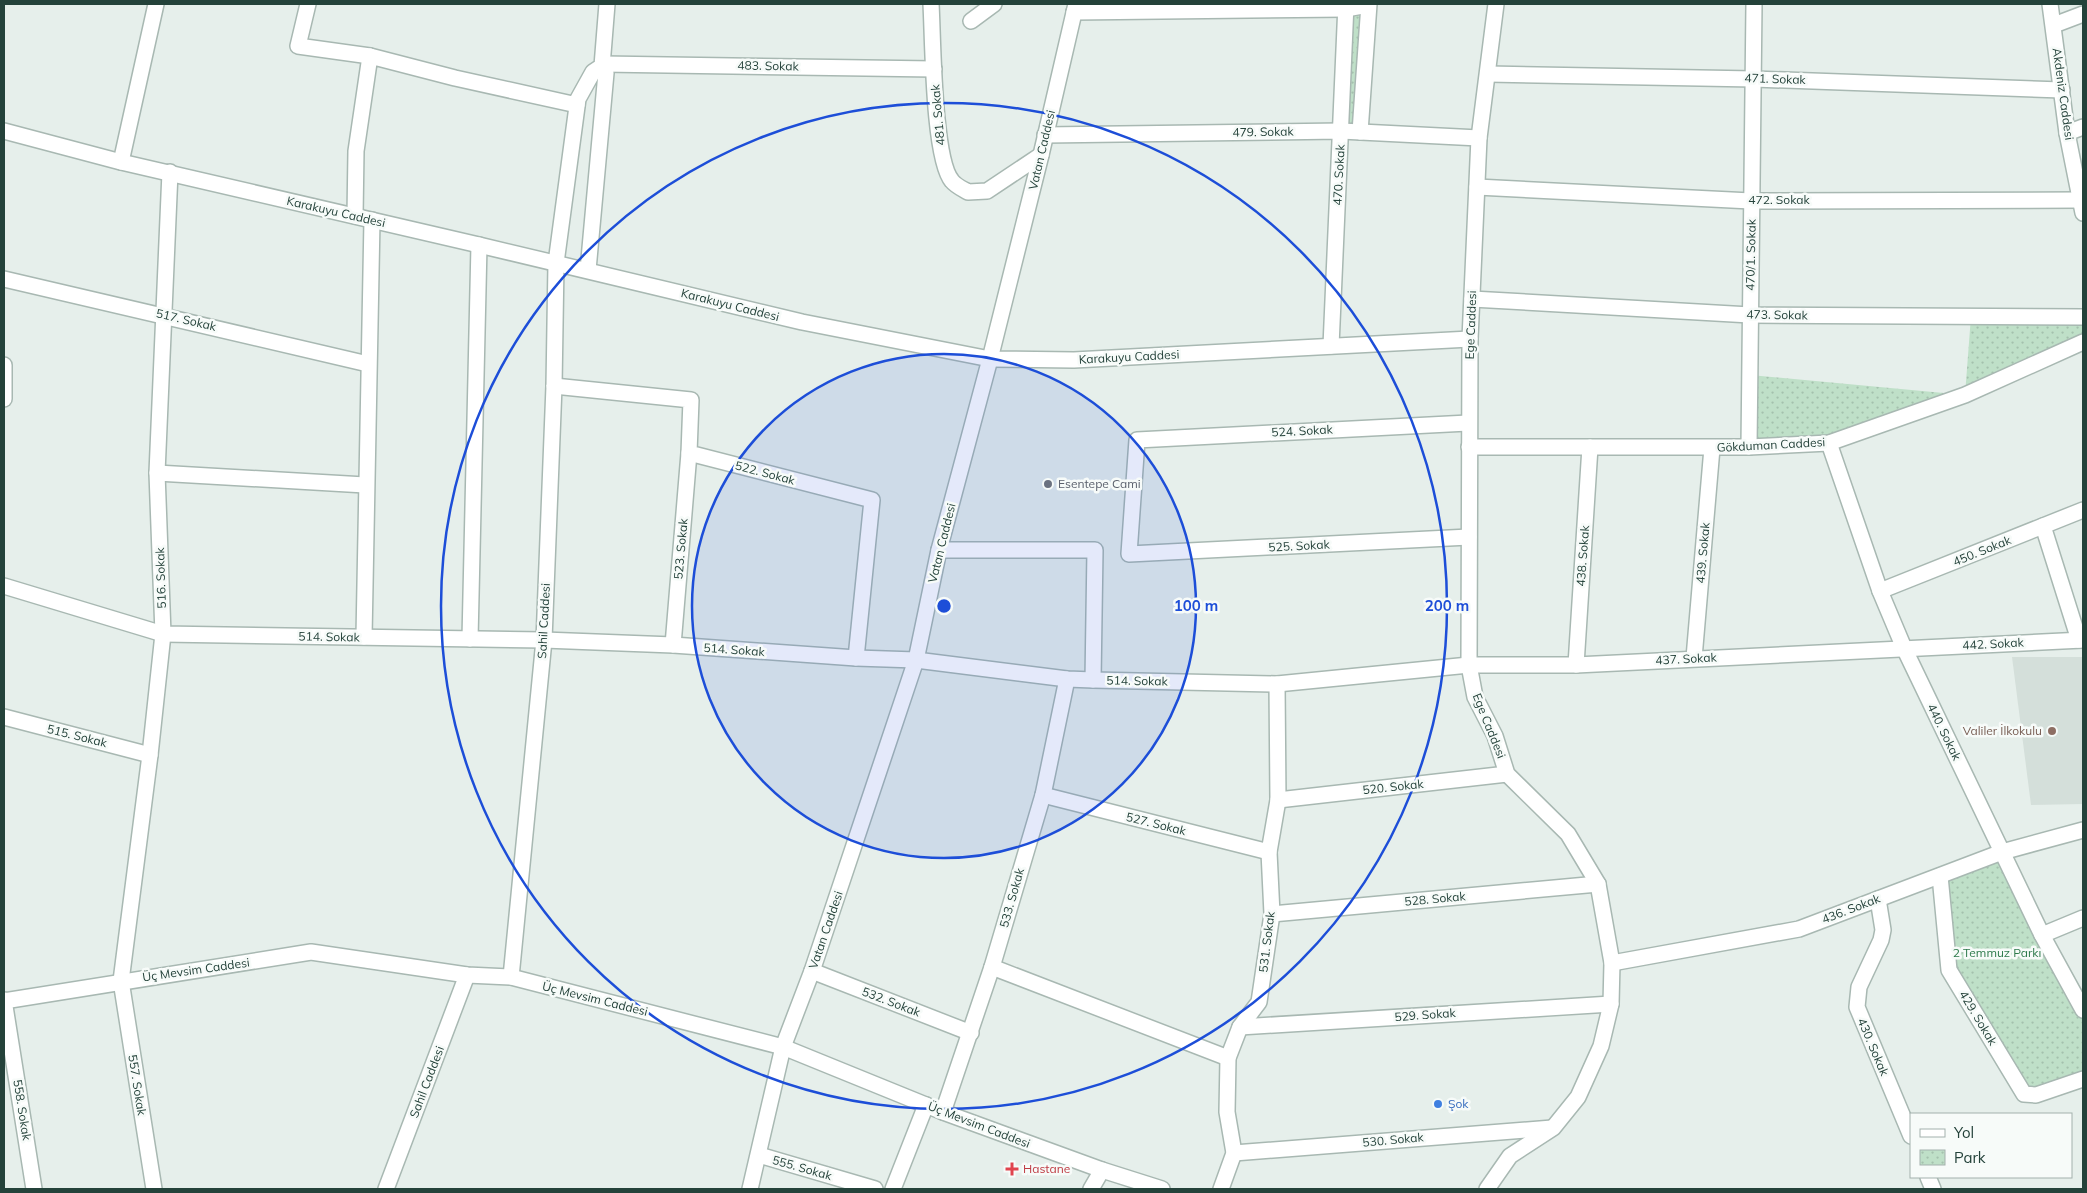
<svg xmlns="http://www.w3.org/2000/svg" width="2087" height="1193" viewBox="0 0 2087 1193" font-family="Mulish,sans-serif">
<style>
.built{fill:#d4dfda}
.park{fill:url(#park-dots)}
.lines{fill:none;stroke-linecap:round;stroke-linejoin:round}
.minor-casing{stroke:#a8b8b2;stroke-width:18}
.minor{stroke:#fff;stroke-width:15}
.ring{fill:none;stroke:#1d4ed8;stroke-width:2.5}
.worship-dot{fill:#6b7280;stroke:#f7fbf9;stroke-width:2}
.education-dot{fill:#8d6e63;stroke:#f7fbf9;stroke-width:2}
.shop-dot{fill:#3f7fe0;stroke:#f7fbf9;stroke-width:2}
.health-dot{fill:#e0444e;stroke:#f7fbf9;stroke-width:2}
.labels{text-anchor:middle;stroke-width:5;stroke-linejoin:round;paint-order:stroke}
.street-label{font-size:12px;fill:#24423a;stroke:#f7fbf9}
.worship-label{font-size:12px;fill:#5b616d;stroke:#f7fbf9;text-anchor:start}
.education-label{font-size:12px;fill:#785e54;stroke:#f7fbf9;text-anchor:end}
.park-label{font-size:12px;fill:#2d7a4b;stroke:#f7fbf9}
.shop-label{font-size:12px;fill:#366cbe;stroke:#f7fbf9;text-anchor:start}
.health-label{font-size:12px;fill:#be3a42;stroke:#f7fbf9;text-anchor:start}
.centre{fill:#1d4ed8;stroke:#f7fbf9;stroke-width:2.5}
.ring-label{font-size:15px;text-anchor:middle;font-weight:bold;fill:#1d4ed8;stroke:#f7fbf9;stroke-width:5;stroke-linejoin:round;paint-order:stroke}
</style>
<defs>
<pattern id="park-dots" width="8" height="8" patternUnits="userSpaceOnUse" patternTransform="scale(1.25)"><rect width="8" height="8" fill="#bfe0c8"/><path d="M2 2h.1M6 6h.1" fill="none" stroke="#a4c1ad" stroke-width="1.8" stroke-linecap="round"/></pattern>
</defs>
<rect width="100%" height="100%" fill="#e6efeb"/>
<polygon class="built" points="2012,657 2083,657 2083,804 2031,805"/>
<g class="park">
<polygon points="1346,4 1369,4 1360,132 1341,131"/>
<polygon points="1971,316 2083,317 2083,342 1965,395 1830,447 1749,447 1750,375 1965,395"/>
<polygon points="2002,852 2083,1010 2083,1079 2024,1094 1949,970 1940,876"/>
</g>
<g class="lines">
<g class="minor-casing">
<g id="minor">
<polyline points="308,4 298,46 370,56"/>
<path d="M931,4C933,37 933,159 952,181C956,186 963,189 968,192L987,191L1041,155"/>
<polyline points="2050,4 2067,133 2083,213"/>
<polyline points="1074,12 1346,9 1368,5"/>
<polyline points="971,21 994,4"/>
<polyline points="2054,25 2083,14"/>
<polyline points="603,64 934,69"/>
<polyline points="1488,74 1754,79 2062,90"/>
<polyline points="4,131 121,162 479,245 802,322 990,359 1074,360 1470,339"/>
<polyline points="1360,132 1369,4"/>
<polyline points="2067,133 2083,127"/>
<polyline points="1045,135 1341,131 1479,138"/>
<polyline points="121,162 156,4"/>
<polyline points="1477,187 1751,201 2080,200"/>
<polyline points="355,216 356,151 370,56 455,78 577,105"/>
<polyline points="588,270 606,73 602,66"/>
<polyline points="4,279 368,364"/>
<polyline points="1472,299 1750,315 2083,317"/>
<polyline points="1331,346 1346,4"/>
<polyline points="4,365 4,399"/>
<polyline points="554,386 691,400 689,453 872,500 856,658"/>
<polyline points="1468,423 1137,440 1129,554 1469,537"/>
<polyline points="1829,443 1880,591 1904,648 2042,935 2083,1010"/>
<polyline points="1469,447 1749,447 1829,443 1965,395 2083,342"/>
<polyline points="1749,447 1754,4"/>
<polyline points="157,473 365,485"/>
<polyline points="2043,526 2079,640"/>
<polyline points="939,550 1095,550 1093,680"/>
<polyline points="4,586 163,634 544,640 673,645 856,658 916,660 1067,679 1093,680 1277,684 1469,665 1576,665 2083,640"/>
<polyline points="1880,591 2083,510"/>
<polyline points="364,637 372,220"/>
<polyline points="470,639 479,245"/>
<polyline points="673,645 689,453"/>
<polyline points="1694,658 1712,448"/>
<polyline points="1576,665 1590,447"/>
<polyline points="4,717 150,755"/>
<polyline points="1043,795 1269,852"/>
<polyline points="1278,800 1507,774"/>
<polyline points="1940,876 1949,970 2024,1094 2036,1095 2083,1079"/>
<polyline points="1878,899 1883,930 1881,940 1859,987 1857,1007 1911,1136"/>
<polyline points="1272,914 1598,884"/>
<polyline points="2042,935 2083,918"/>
<polyline points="1612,963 1799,929 2002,852 2083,830"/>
<polyline points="992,967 1228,1058"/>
<polyline points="812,971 971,1033"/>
<polyline points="511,977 544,640 554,386 556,263 578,99 593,72 602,66 607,4"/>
<polyline points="4,1000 34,1189"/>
<polyline points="4,1001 311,952 467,975 511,977 783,1047 943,1112 1102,1170 1162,1189"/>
<polyline points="1240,1027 1611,1004"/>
<polyline points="943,1112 992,967 1043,795 1067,679"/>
<polyline points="1234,1153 1552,1128"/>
<polyline points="759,1155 875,1189"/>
<polyline points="1928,1177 1933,1189"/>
<polyline points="154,1189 121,981 150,755 163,634 157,473 170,172"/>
<polyline points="386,1189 467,975"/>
<polyline points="750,1189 783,1047 812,971 916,660 939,550 990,359 1041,155 1076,4"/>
<polyline points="893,1189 926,1105"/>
<polyline points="1091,1189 1102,1170"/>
<polyline points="1221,1189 1234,1153 1227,1112 1228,1058 1240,1027 1259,1002 1272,914 1269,852 1278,800 1277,684"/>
<polyline points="1487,1189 1510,1156 1553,1128 1578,1097 1601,1046 1611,1004 1612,963 1598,884 1568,834 1507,774 1495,736 1475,697 1469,665 1470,339 1479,138 1496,4"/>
</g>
</g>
<use href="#minor" class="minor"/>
</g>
<circle cx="944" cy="606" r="252" fill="#1d4ed8" fill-opacity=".12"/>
<g class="ring">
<circle cx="944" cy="606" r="252"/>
<circle cx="944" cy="606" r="503"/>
</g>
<circle class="worship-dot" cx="1048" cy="484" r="5"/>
<circle class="education-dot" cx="2052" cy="731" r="5"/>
<circle class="shop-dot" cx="1438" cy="1104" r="5"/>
<path class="health-dot" d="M1009.5 1161.5h5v5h5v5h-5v5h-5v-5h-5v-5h5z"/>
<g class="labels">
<g class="street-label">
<text transform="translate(768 66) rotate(1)" y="4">483. Sokak</text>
<text transform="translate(1775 79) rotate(2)" y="4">471. Sokak</text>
<text transform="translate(2063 94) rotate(82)" y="4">Akdeniz Caddesi</text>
<text transform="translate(938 115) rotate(-95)" y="4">481. Sokak</text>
<text transform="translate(1263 132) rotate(-1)" y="4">479. Sokak</text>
<text transform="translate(1042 150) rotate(-77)" y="4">Vatan Caddesi</text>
<text transform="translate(1339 175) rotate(-87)" y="4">470. Sokak</text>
<text x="1779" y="204">472. Sokak</text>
<text transform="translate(336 212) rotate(13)" y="4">Karakuyu Caddesi</text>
<text transform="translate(1751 255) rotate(-89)" y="4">470/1. Sokak</text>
<text transform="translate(730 305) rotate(14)" y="4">Karakuyu Caddesi</text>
<text transform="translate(1777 315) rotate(1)" y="4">473. Sokak</text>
<text transform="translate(186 320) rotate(13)" y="4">517. Sokak</text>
<text transform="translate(1471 325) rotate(-88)" y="4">Ege Caddesi</text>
<text transform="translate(1129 357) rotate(-3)" y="4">Karakuyu Caddesi</text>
<text transform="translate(1302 431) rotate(-3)" y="4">524. Sokak</text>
<text transform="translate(1771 445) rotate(-3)" y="4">Gökduman Caddesi</text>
<text transform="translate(765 473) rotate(15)" y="4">522. Sokak</text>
<text transform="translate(942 543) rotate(-76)" y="4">Vatan Caddesi</text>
<text transform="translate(1299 546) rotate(-3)" y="4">525. Sokak</text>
<text transform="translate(681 549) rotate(-85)" y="4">523. Sokak</text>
<text transform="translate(1982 551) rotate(-22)" y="4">450. Sokak</text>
<text transform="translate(1703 553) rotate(-85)" y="4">439. Sokak</text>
<text transform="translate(1583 556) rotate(-86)" y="4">438. Sokak</text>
<text transform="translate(161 578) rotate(-92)" y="4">516. Sokak</text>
<text transform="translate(544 621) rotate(-87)" y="4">Sahil Caddesi</text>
<text transform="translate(329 637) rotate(1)" y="4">514. Sokak</text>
<text transform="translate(1993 644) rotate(-3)" y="4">442. Sokak</text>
<text transform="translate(734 650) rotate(4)" y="4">514. Sokak</text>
<text transform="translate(1686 659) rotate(-3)" y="4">437. Sokak</text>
<text transform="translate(1137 681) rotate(1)" y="4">514. Sokak</text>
<text transform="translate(1489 726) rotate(68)" y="4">Ege Caddesi</text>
<text transform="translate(1944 732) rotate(64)" y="4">440. Sokak</text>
<text transform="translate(77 736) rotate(14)" y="4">515. Sokak</text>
<text transform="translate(1393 787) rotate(-6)" y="4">520. Sokak</text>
<text transform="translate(1156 824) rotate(14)" y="4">527. Sokak</text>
<text transform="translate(1012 898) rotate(-74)" y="4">533. Sokak</text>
<text transform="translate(1435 899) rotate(-5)" y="4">528. Sokak</text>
<text transform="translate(1851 909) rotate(-21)" y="4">436. Sokak</text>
<text transform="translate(826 930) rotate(-71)" y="4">Vatan Caddesi</text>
<text transform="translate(1267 942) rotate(-83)" y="4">531. Sokak</text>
<text transform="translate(196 970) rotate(-8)" y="4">Üç Mevsim Caddesi</text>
<text transform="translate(595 999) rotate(14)" y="4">Üç Mevsim Caddesi</text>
<text transform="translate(891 1002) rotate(21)" y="4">532. Sokak</text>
<text transform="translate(1425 1015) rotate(-4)" y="4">529. Sokak</text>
<text transform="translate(1978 1018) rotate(59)" y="4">429. Sokak</text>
<text transform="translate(1873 1047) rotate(67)" y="4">430. Sokak</text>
<text transform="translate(427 1082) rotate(-69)" y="4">Sahil Caddesi</text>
<text transform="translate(137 1085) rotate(81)" y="4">557. Sokak</text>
<text transform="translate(22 1110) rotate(81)" y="4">558. Sokak</text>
<text transform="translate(979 1125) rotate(21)" y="4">Üç Mevsim Caddesi</text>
<text transform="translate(1393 1140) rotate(-5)" y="4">530. Sokak</text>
<text transform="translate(802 1168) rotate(16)" y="4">555. Sokak</text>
</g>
<g class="worship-label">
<text x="1058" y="488">Esentepe Cami</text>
</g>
<g class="education-label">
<text x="2042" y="735">Valiler İlkokulu</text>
</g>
<g class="park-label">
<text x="1997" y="957">2 Temmuz Parkı</text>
</g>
<g class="shop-label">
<text x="1448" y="1108">Şok</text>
</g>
<g class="health-label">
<text x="1023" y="1173">Hastane</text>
</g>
</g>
<circle cx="944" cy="606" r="8" class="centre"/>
<g class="ring-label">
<text x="1196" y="611">100 m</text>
<text x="1447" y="611">200 m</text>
</g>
<rect width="2087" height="1193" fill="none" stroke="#24423a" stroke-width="10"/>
<rect x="1910" y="1113" width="162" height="65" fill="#f7fbf9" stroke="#a3b1ad"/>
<rect x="1920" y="1129" width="25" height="8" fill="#ffffff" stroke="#a3b1ad"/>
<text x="1954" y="1138" font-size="15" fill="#24423a">Yol</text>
<rect x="1920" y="1150" width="25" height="15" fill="url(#park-dots)" stroke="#a3b1ad"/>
<text x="1954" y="1163" font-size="15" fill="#24423a">Park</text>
</svg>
